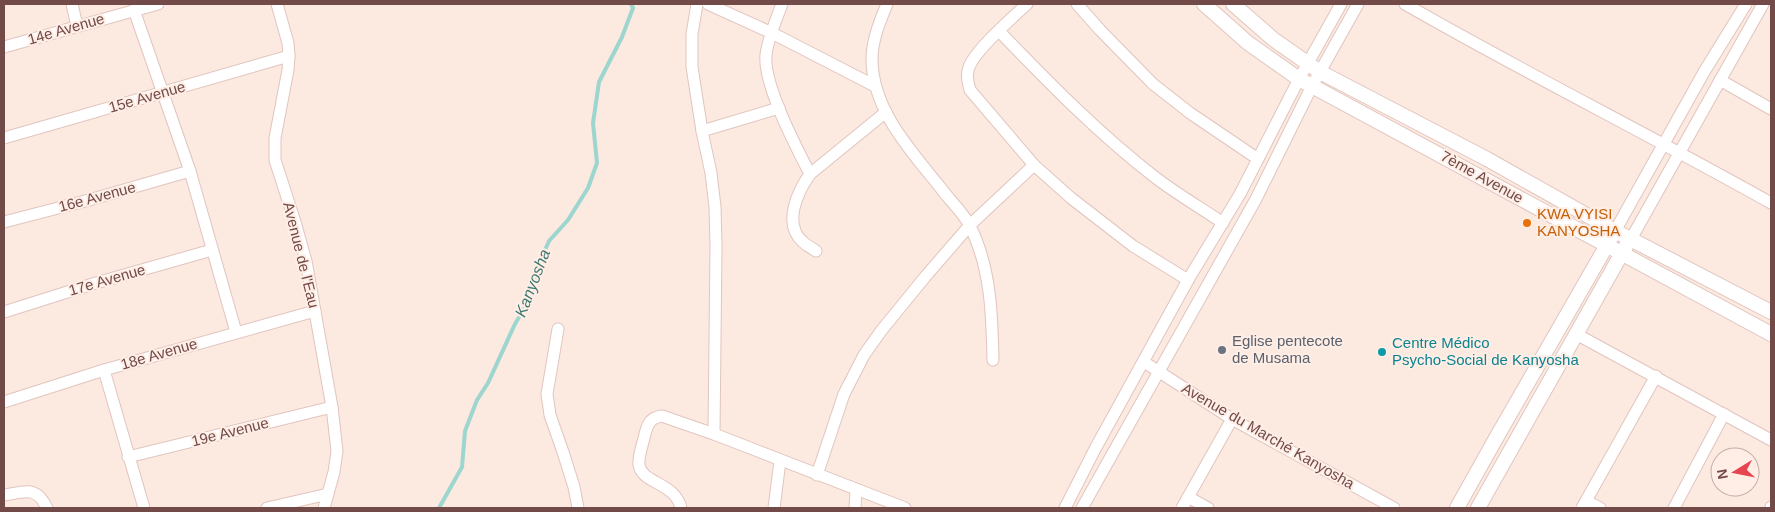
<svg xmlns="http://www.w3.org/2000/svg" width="1775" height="512" viewBox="0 0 1775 512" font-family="Arial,sans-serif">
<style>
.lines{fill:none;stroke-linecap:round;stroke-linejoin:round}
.stream{stroke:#9cd6ce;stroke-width:4}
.minor-casing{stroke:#e1c5bf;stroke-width:13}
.tertiary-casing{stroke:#e1c5bf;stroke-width:16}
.minor{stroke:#fff;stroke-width:11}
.tertiary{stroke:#fff;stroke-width:14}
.food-dot{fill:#e8710a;stroke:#ffeee6;stroke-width:2}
.worship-dot{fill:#6b7280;stroke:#ffeee6;stroke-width:2}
.culture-dot{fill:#0f9aa8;stroke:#ffeee6;stroke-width:2}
.labels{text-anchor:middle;stroke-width:4;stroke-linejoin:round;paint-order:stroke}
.street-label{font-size:15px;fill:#724a48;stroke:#ffeee6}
.food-label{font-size:15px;fill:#c56008;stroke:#ffeee6;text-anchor:start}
.worship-label{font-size:15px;fill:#5b616d;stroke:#ffeee6;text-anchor:start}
.culture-label{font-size:15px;fill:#0d838f;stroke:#ffeee6;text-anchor:start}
.water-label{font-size:16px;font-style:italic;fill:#3c7870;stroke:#ffeee6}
</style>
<rect width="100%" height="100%" fill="#fce9e0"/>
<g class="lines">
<polyline class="stream" points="439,508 462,467 465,431 477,400 488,383 515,324 525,307 535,283 537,268 549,241 568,220 588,188 597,163 593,123 599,82 622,37 633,8 631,4"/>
<g class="minor-casing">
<g id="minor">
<polyline points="72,4 77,26"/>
<polyline points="277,4 288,43 289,56 288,70 275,138 275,160 295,222 306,261 332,407 337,451 334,472 324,508"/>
<polyline points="697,4 692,34 692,67 702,131 711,173 715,207 716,246 714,434"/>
<polyline points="708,4 772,33 875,86"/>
<path d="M782,4C776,20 768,38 766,55C763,84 796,147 810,174C798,191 782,224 803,242C807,246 812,248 816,251"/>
<path d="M887,4C880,21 872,40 872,59C872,109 910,150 940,187C949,200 963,212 970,226C991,268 992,315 993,360"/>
<path d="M1027,4C1012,18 976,49 969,67C966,75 968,82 970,90L1034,165L1071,198L1133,246L1188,280"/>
<polyline points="1077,4 1100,30 1153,84 1190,113 1258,159"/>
<path d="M1405,4C1525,73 1650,135 1771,203"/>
<polyline points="134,10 190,171 236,332"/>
<path d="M999,31C1049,83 1099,134 1156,178C1177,194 1201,208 1223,223"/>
<polyline points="4,47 158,4"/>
<polyline points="1720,80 1771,109"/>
<polyline points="702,131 779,108"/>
<polyline points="4,138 289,56"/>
<polyline points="810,174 886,112"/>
<polyline points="4,222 89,200 190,171"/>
<polyline points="1615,231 1704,72 1746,4"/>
<polyline points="1631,239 1763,4"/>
<polyline points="4,312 96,283 212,250"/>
<polyline points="558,329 547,394 550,415 563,452 574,487 578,508"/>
<polyline points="1576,334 1771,440"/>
<polyline points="1144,362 1232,419 1394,508"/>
<polyline points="104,370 144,508"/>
<polyline points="4,402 104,370 315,311"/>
<polyline points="128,457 332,407"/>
<polyline points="817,475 844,394 864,355 881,331 925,277 970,225 1034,165"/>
<path d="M4,495C25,492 36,485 47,508"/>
<polyline points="1188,497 1208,508"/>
<polyline points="1586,501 1600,508"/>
<polyline points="267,508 328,494"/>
<path d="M681,508C675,482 642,484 639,465C638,455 643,444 645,434C648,423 650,418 662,416L714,434L905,508"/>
<polyline points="774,508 780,461"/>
<polyline points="855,508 856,490"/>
<polyline points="1065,508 1095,449 1188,280 1240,194 1299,79 1341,4"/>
<polyline points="1082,508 1256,199 1312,86 1358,4"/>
<polyline points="1182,508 1232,419"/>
<polyline points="1582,508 1656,376"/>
<polyline points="1674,508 1724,414"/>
<polyline points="1771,508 1771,507"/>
</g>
</g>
<g class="tertiary-casing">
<g id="tertiary">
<polyline points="1204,4 1248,43 1299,79 1771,334"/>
<polyline points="1233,4 1273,39 1320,72 1487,159 1615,231 1771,312"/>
<polyline points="1457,508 1495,440 1611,238"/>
<polyline points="1478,508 1626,246"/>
</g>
</g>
<use href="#minor" class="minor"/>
<use href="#tertiary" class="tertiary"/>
</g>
<circle class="food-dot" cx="1527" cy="223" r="5"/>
<circle class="worship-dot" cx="1222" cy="350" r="5"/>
<circle class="culture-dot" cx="1382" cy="352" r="5"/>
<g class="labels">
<g class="street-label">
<text transform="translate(66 29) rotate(-16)" y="5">14e Avenue</text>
<text transform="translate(147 97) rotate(-16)" y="5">15e Avenue</text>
<text transform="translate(1482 177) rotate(29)" y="5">7ème Avenue</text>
<text transform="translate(97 197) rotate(-15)" y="5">16e Avenue</text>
<text transform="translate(301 255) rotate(76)" y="5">Avenue de l'Eau</text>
<text transform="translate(107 280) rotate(-16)" y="5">17e Avenue</text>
<text transform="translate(159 354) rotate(-16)" y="5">18e Avenue</text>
<text transform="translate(230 432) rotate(-14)" y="5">19e Avenue</text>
<text transform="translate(1268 436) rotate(30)" y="5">Avenue du Marché Kanyosha</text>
</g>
<g class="food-label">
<text x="1537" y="219">KWA VYISI<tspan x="1537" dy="17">KANYOSHA</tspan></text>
</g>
<g class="worship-label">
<text x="1232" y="346">Eglise pentecote<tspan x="1232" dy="17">de Musama</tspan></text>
</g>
<g class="culture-label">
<text x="1392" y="348">Centre Médico<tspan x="1392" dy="17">Psycho-Social de Kanyosha</tspan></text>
</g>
<g class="water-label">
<text transform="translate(532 283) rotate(-69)" y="6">Kanyosha</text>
</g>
</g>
<rect width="1775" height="512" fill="none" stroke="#724a48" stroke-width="10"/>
<g transform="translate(1735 472) rotate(260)"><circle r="24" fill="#ffeee6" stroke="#c7aca7"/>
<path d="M0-4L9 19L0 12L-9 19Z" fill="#e54651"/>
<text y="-8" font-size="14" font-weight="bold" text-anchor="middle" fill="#724a48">N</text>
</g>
</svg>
